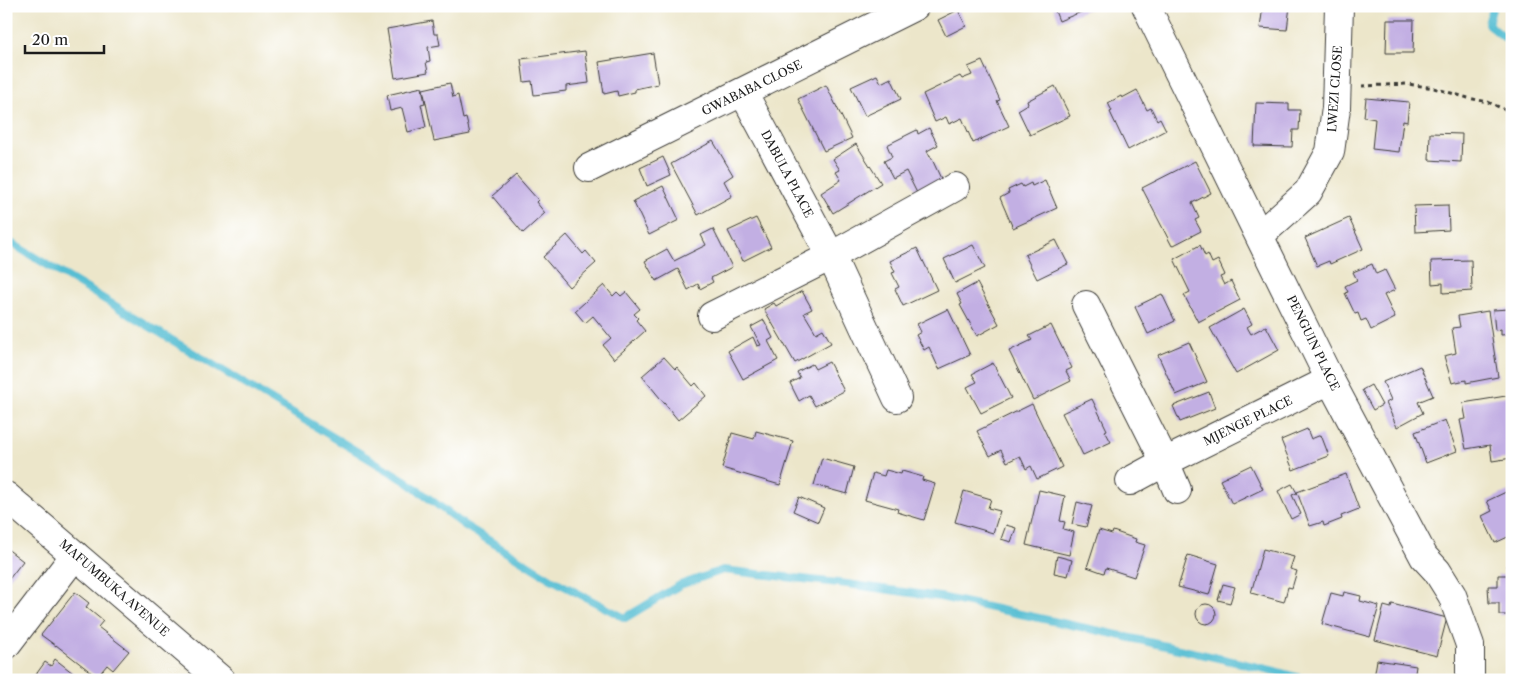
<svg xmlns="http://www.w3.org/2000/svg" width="1518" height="686" viewBox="0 0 1518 686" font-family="'Libre Caslon Text',serif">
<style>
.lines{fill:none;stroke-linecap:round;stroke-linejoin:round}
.stream{stroke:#56bed3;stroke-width:8}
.building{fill:#c2afe3}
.minor-casing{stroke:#3b3a36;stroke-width:30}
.path{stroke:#3b3a36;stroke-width:3;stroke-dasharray:4 4;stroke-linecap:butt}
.minor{stroke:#fff;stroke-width:28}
.labels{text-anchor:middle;stroke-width:5;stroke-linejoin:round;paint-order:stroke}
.street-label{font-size:12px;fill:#1c1c1c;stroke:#fff}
</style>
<rect width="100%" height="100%" fill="#fff"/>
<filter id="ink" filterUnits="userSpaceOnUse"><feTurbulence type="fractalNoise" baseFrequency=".02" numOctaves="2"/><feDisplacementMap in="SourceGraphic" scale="10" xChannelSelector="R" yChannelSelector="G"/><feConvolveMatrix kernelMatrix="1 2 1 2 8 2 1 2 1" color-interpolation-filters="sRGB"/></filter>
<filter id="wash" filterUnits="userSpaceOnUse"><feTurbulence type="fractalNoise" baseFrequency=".0096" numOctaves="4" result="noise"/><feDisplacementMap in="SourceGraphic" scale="20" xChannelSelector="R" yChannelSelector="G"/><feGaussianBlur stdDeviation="1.12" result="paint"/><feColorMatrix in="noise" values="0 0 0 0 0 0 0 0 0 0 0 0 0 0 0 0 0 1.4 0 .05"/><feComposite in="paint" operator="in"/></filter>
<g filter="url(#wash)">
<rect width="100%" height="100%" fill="#ece6ca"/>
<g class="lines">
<g class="stream">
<polyline points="1493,6 1488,24 1512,44"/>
<polyline points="6,240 406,481 464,525 551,579 625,618 680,585 723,570 847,584 940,597 1109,633 1275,671 1307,680"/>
</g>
</g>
<g id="blocks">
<g class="building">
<polygon points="1053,6 1090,6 1091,8 1059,21"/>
<polygon points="1263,6 1290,6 1287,30 1260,28"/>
<polygon points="958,10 966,26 946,36 938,20"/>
<polygon points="1387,20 1414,20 1413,53 1386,53"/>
<polygon points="432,21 434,34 438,34 440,45 428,47 430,61 426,62 428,72 395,78 387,29"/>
<polygon points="585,51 589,83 566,86 566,91 534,95 532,81 524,82 521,59"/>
<polygon points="653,53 658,84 635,89 635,92 618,96 617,91 604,94 599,62"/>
<polygon points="982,61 1000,100 997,101 1009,126 973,143 962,118 949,124 946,117 935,122 923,94 960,76 962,79 972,75 968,67"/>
<polygon points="877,75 881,83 891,78 901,99 865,116 851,87"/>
<polygon points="450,83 453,97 458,95 463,119 466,118 470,134 434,141 423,89"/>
<polygon points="826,85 852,138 824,151 798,99"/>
<polygon points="1055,86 1070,116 1030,135 1018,110 1028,104 1027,101"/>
<polygon points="422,87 425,103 421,104 426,127 408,132 402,108 390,111 387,95"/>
<polygon points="1137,90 1147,110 1151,108 1157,120 1160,118 1166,130 1128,150 1110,112 1112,111 1108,103 1121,96 1122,98"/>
<polygon points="1366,98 1409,102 1407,122 1403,121 1399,152 1372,149 1375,119 1364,117"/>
<polygon points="1256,103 1289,104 1289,110 1300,110 1299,130 1293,130 1292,147 1254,146"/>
<polygon points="929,128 938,145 927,151 930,157 931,157 943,183 918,195 906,171 893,178 884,161 892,157 887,145 917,130 918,134"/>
<polygon points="1430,133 1462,134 1461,162 1429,160"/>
<polygon points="713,141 733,175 724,181 732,196 698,215 671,164"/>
<polygon points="856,144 881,183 833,213 821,193 841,180 836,172 840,170 833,159"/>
<polygon points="663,157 671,175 647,186 640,168"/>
<polygon points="1195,161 1211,193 1192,203 1199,218 1195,220 1201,231 1172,246 1142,188"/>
<polygon points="516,175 538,200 536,202 545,213 523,233 492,196"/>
<polygon points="1045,180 1057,208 1013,228 1000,198 1009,193 1008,190 1021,184 1023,187 1031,183 1032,186"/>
<polygon points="663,186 679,220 649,235 633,201"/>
<polygon points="1448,205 1449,230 1415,232 1414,206"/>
<polygon points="756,218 771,247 743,261 728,231"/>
<polygon points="1349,218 1363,249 1330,264 1329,261 1317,266 1305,238"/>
<polygon points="713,229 732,267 711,278 713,282 700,289 698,284 688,290 678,269 656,281 645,261 667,249 674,261 706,245 701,235"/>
<polygon points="567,235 583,254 586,251 596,263 569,287 543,257"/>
<polygon points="1056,240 1068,264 1037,279 1025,255"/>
<polygon points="973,245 985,268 955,283 944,259"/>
<polygon points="1200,245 1205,256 1208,254 1212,263 1218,260 1225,275 1220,277 1224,285 1231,281 1240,300 1198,322 1184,295 1190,292 1174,259"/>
<polygon points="917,248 937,290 903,306 895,289 899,287 892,273 895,272 890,261"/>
<polygon points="1471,260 1472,291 1443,293 1443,283 1432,284 1431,261"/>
<polygon points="1372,264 1376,274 1385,270 1395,290 1384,295 1395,318 1371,330 1366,319 1361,321 1358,313 1355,314 1345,293 1348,292 1345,286 1357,280 1353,272"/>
<polygon points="977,283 999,324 977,336 960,305 962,304 957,294"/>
<polygon points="604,285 613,296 617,292 621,296 626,292 640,309 634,314 638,318 636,320 645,331 614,359 603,345 611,338 593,316 585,323 575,311"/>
<polygon points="802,291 812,309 804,313 816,333 823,329 831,343 795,363 764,309 774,303 776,306"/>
<polygon points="1162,294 1175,321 1148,334 1135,307"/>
<polygon points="948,309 970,355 939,369 929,347 924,350 916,335 921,332 917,324"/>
<polygon points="1244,309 1252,324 1247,327 1251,334 1266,326 1279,350 1236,374 1210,328"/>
<polygon points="1509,309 1512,334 1501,335 1501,329 1495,330 1493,310"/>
<polygon points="1488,311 1498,377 1466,383 1466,380 1452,383 1444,356 1456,353 1452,328 1460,327 1458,316"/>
<polygon points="764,320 773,338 768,341 778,360 743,379 728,351 753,337 757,346 761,345 751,327"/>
<polygon points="1051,325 1072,368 1066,371 1071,381 1033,400 1009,351 1032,340 1029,336"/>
<polygon points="1189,342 1207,382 1176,395 1158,355"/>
<polygon points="664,357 675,369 677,367 693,386 696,383 706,396 678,420 642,376"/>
<polygon points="829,362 844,391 815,406 809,395 799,401 790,383 800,378 797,372 812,364 815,369"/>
<polygon points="993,363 1011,398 981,413 967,387 977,382 972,374"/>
<polygon points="1420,366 1433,396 1418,402 1423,413 1397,427 1386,403 1391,400 1383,382"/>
<polygon points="1371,385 1382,405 1373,410 1362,390"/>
<polygon points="1209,392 1215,408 1180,422 1173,406"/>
<polygon points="1512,395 1512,413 1510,413 1512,425 1512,458 1492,461 1490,445 1466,449 1460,420 1466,419 1463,403"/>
<polygon points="1092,399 1107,430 1105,431 1111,442 1083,455 1062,413"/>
<polygon points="1032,404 1062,467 1037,479 1031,466 1026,469 1020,456 1007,462 1001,450 990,456 977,431"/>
<polygon points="1445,420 1457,451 1426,463 1415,432"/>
<polygon points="1307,429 1311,439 1321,435 1329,456 1293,470 1281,440"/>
<polygon points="756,431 793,441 780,485 722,468 732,433 754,439"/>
<polygon points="822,458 854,467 847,494 814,485"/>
<polygon points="1251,465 1263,489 1232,504 1220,480"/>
<polygon points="886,470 901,474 902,471 923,477 922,480 935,484 924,520 897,512 898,509 865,500 873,473 884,476"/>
<polygon points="1346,474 1359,509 1341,516 1342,519 1324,526 1323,522 1310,526 1297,492"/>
<polygon points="1292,484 1297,493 1292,495 1301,514 1291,519 1278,491"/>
<polygon points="1039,490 1065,496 1060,521 1065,522 1063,529 1074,532 1069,555 1026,545"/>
<polygon points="964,491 991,499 988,508 1000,511 993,533 955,522"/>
<polygon points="1508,491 1512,497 1512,535 1495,543 1482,516 1492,511 1487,501"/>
<polygon points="799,497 824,508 818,522 793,511"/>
<polygon points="1077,502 1092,506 1086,527 1072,524"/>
<polygon points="1006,525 1016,528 1011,542 1001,539"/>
<polygon points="1099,530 1112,534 1113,531 1136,539 1135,542 1145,545 1134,577 1106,568 1104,573 1087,567"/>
<polygon points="6,548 23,561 6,583"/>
<polygon points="1263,549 1294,557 1290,569 1297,571 1292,588 1288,587 1284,602 1251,593"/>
<polygon points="1188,555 1218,564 1209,595 1178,587"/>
<polygon points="1057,556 1072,560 1068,576 1054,573"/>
<polygon points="1507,563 1512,563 1512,615 1499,615 1499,603 1489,603 1488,586 1498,586 1498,575 1508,575"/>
<polygon points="1223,584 1235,587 1230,603 1218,600"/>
<polygon points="75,592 89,603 86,607 103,621 98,627 129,651 113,670 107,665 97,677 56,645 56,646 41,635"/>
<polygon points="1344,592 1361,596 1360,601 1379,606 1370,637 1322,624 1331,593 1343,596"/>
<circle cx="1206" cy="614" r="10"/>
<polygon points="1392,604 1447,618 1437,656 1375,640 1384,606 1391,608"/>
<polygon points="1512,645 1512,671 1510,671 1508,646"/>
<polygon points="55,659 82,680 32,680 45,662 51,666"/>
<polygon points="1377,660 1416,666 1414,680 1386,680 1374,678"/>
</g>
</g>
</g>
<g filter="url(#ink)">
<use href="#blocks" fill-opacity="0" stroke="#3b3a36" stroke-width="1"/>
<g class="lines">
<g class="minor-casing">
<g id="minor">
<polyline points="1146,6 1330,380 1424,557 1437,571 1452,595 1470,645 1470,680"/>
<polyline points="743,92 831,256 897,398"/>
<polyline points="589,168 915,6"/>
<polyline points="1260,235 1308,192 1330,152 1336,108 1339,6"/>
<polyline points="1086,305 1165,462 1177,490"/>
<polyline points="712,316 831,256 955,187"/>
<polyline points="1130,481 1165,462 1330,380"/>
<polyline points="6,496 221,680"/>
<polyline points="6,645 75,555"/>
</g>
</g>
<polyline class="path" points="1362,86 1408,84 1434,88 1468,98 1488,102 1512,113"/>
<use href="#minor" class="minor"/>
</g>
</g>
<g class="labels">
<g class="street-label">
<text transform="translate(752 88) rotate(-26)" y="4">GWABABA CLOSE</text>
<text transform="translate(1335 89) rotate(-86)" y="4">LWEZI CLOSE</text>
<text transform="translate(787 174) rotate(62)" y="4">DABULA PLACE</text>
<text transform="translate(1313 343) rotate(64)" y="4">PENGUIN PLACE</text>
<text transform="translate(1248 421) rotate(-26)" y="4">MJENGE PLACE</text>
<text transform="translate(114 588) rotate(41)" y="4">MAFUMBUKA AVENUE</text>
</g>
</g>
<rect width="1518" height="686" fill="none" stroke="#fff" stroke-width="25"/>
<path d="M25 45v8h79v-8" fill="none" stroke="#1c1c1c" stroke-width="2.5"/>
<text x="32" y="45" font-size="15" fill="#1c1c1c" stroke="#ffffff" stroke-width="4" paint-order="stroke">20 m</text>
</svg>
